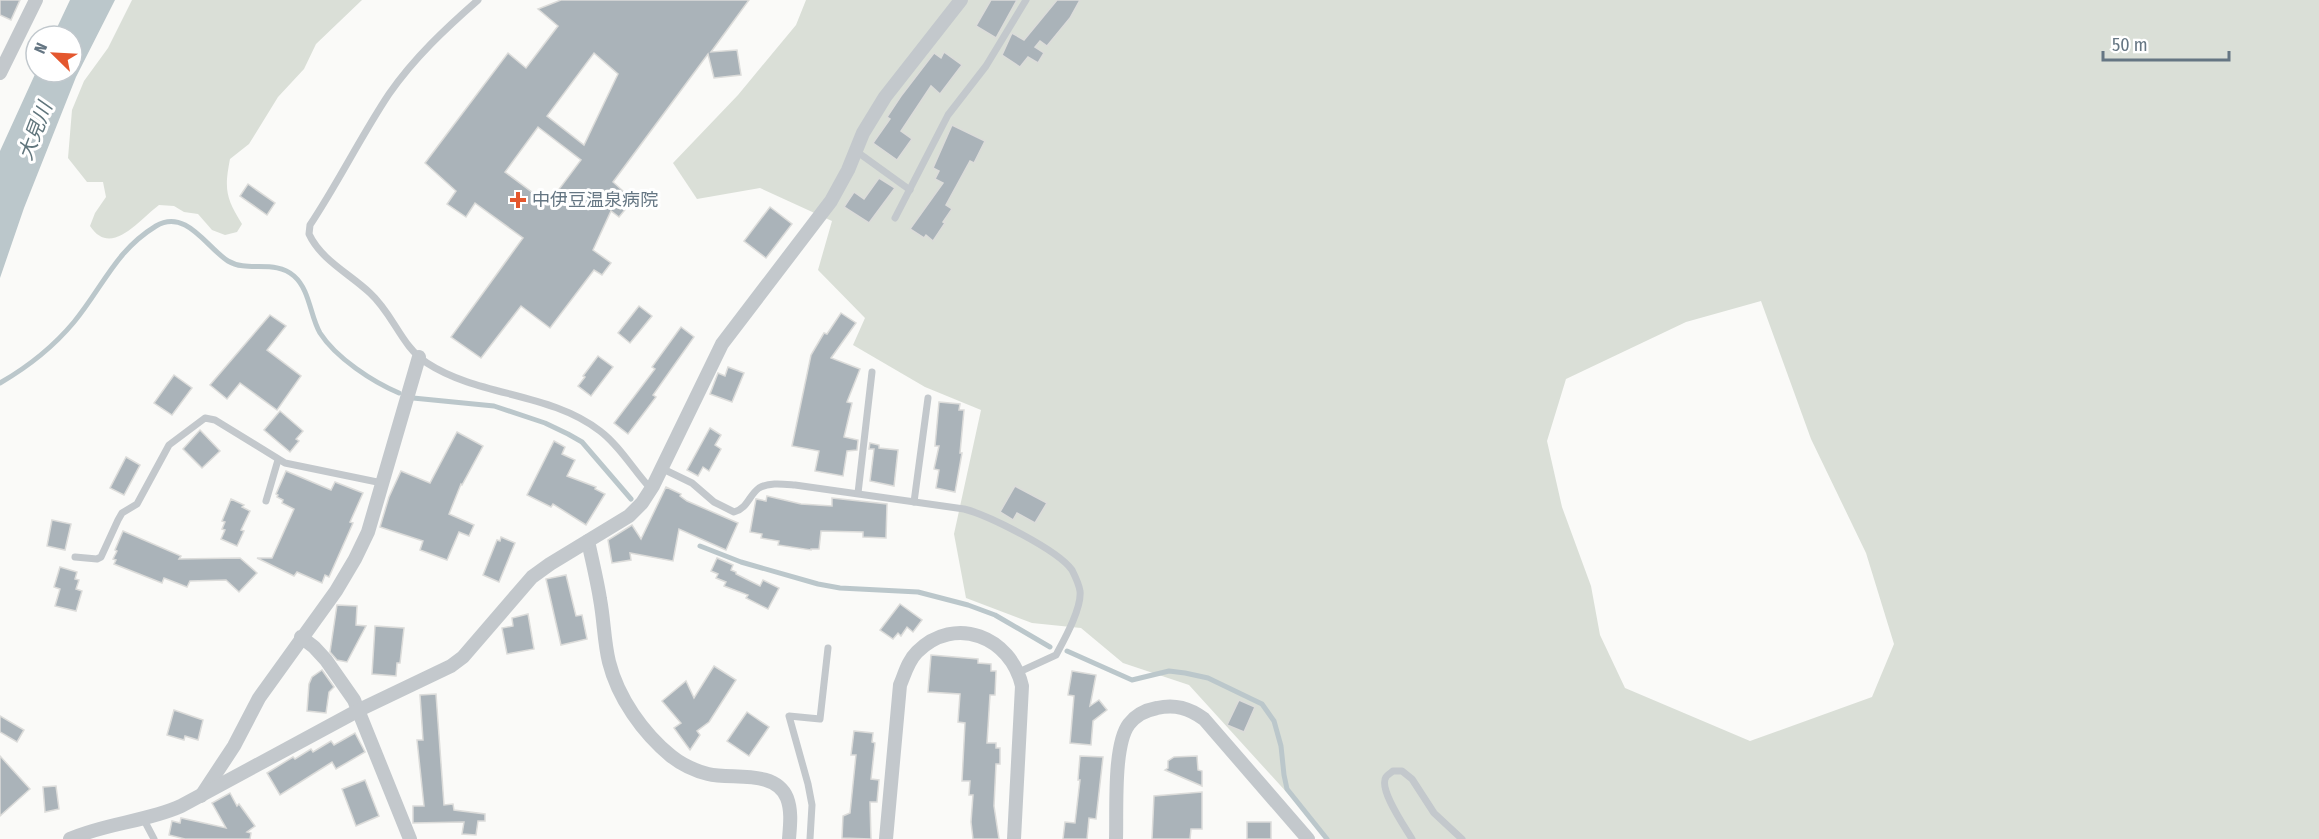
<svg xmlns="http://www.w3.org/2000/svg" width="2319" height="839" viewBox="0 0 2319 839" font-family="'Fira Sans Condensed','Noto Sans JP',sans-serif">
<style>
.green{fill:#dadfd7;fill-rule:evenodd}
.water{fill:#bbc7cb}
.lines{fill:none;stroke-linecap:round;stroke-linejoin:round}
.stream{stroke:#bbc7cb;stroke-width:5}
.building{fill:#aab3b9;stroke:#dcdcda;stroke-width:1.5;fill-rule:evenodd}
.service{stroke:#c3c8cc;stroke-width:7}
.minor{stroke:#c3c8cc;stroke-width:14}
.poi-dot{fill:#e4572e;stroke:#fff;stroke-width:2}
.labels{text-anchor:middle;stroke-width:6;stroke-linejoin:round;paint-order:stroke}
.poi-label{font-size:18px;fill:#657683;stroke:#fff;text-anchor:start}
.water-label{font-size:20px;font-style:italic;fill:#60757c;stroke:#fff}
</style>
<rect width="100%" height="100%" fill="#fafaf8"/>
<g class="green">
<path d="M132,0H362L316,44L304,69L278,97L249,144L230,159C224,190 226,198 242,224L237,232L225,235L212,230L198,214L184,212L174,206L159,205C139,220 111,258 90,226L95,213L106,197L103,182H87L68,158L72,110L84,81L108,48Z"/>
<path d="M806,0H2319V839H1329L1189,685L1123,663L1081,628L1032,623L966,598L954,534L981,410L925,387L853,345L865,318L818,270L832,221L760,188L697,199L673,163L738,95L796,25ZM1761,301L1811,439L1866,553L1894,644L1872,697L1750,741L1625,688L1600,635L1591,586L1562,507L1547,441L1566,379L1686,322Z"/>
</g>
<polygon class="water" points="70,0 115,0 76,77 24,208 0,278 0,151 36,72 72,72 72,36 53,36"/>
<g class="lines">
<g class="stream">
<path d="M0,383C26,368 54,346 74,322C103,287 115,251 156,226C186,208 207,248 228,261C248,273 275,259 294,276C310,290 310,316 320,333C336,358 373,382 399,393"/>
<polyline points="413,398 494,406 545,423 568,434 582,442 631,499"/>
<polyline points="700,546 741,562 818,584 840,588 918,592 968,605 995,615 1050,647"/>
<polyline points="1067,651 1132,680 1169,671 1185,673 1208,678 1262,704 1274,721 1281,746 1284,775 1287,789 1327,839"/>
</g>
</g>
<g class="building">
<polygon points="0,0 20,0 11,20 0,15"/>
<path d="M561,0H749L711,52L737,50L741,75L714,78L708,54L613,182L633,200L619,217L611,211L593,250L611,263L602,275L594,270L550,328L521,306L481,358L451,337L523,238L475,203L466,217L447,204L456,191L425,163L508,53L526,68L558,26L538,9ZM594,53L618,74L584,145L547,116ZM538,127L581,160L548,204L505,172Z"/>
<polygon points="991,0 1017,0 996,38 976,26"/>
<polygon points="1057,0 1080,0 1070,18 1047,46 1040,41 1035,47 1044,53 1038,63 1028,57 1020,67 1002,55 1012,33 1024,40"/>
<polygon points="944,52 962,65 940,94 931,86 901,131 912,139 897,160 873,143 890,119 887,117 901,96 934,53 941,58"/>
<polygon points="952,125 985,141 974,163 970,161 946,205 952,209 943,222 945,223 933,241 926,235 924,238 910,229 943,183 935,179 939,171 933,168"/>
<polygon points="879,178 895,188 869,223 844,207 854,192 864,199"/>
<polygon points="248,184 275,203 267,215 240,196"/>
<polygon points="770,207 792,224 766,258 744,241"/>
<polygon points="639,306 652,316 630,343 618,333"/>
<polygon points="841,313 856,323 831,358 860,369 847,402 852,403 844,437 858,440 857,450 847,451 843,476 815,471 819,451 792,446 811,355 824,333 827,334"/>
<polygon points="270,315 286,326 267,350 301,376 277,410 240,383 227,399 210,385"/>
<polygon points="681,327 694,337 653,395 656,397 628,434 614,423 655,369 652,367"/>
<polygon points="598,356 613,367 591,396 578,386 585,377 583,376"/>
<polygon points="728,367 744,373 732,402 710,394 718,373 725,376"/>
<polygon points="174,375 192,388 172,415 154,403"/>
<polygon points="939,402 960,404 959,410 964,410 960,453 962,453 955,492 936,488 939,470 934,469 939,446 935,446"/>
<polygon points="280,411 303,431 296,439 299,441 290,452 264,430"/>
<polygon points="710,428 721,435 715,445 721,449 709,471 703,467 698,476 687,470"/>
<polygon points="200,430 220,451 202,468 183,449"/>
<polygon points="457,432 483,446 462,485 461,484 449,514 474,525 469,536 459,532 447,560 420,550 423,541 380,527 389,497 401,471 430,483"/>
<polygon points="554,441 565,447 562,454 575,460 567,476 596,487 595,489 605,494 586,525 553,504 551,507 527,495"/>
<polygon points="870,443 879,445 879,448 898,450 894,486 870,481 874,449 869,449"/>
<polygon points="126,457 140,465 124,495 110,488"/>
<polygon points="286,471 331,490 335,482 363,493 350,522 353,523 329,577 325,575 322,583 297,572 294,576 257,558 272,558 294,509 282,503 283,500 277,497 278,495 276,494"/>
<polygon points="1015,486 1047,503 1035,523 1017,513 1013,520 1000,512"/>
<polygon points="666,487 681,494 680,496 687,501 738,523 726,550 679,529 673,561 630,553 631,560 612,563 608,540 632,525 641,539"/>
<polygon points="767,496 801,504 832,506 832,498 887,504 886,538 863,537 863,532 821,531 819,549 811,549 811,550 778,545 779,541 761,538 762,534 750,532 756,499 766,501"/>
<polygon points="231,499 244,505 242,507 250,511 241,530 244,531 237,546 221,539 225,530 222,529 225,522 222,521"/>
<polygon points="52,520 71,524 65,550 47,546"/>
<polygon points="123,531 181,556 179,559 240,558 257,573 239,592 226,580 190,581 187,587 164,578 162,583 114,564 116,560 113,559 117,551 115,550"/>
<polygon points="501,537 515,543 499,582 483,575 497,540 500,541"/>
<polygon points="717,558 733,565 731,570 736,572 736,574 760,586 763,580 779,588 768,609 746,598 748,595 724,586 726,582 716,578 718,574 711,571"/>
<polygon points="60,567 77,572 75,579 79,580 76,589 82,591 76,611 55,606 60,589 54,587"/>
<polygon points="566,575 576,616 582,615 587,639 561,645 546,579"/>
<polygon points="900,604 922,620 913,632 907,627 901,636 898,633 893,639 880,630"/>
<polygon points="337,605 357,606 356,625 366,626 347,662 337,660 330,652"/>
<polygon points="528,614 534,649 507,654 502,628 513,626 512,618"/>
<polygon points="375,626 404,628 400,663 397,663 396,676 372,674"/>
<polygon points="931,655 978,659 978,663 991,664 991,671 996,671 995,695 990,695 987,743 996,743 996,748 1000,748 1000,764 996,764 994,806 999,839 973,839 971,822 973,795 969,795 970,781 962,781 965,723 958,722 960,694 928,692"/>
<polygon points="714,666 736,680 709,722 697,731 700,735 690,750 674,728 681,723 662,701 686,681 694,698"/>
<polygon points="322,670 334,687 329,692 326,713 307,711 309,684 312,677"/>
<polygon points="1072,671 1096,675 1090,706 1099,700 1107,710 1093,721 1091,745 1070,743 1074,696 1068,695"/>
<polygon points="436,694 444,805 453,804 454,810 485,814 485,821 478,821 476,835 462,834 464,822 413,823 413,806 424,806 417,740 423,740 420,695"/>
<polygon points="1239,700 1255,707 1244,732 1227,725"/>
<polygon points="174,710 203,720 198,740 185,736 184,740 167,735"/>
<polygon points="747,712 769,727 749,756 727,741"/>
<polygon points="0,716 24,730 17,742 0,732"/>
<polygon points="854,731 873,733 872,742 875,743 871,779 879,780 877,802 870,802 871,839 842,838 843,816 850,813 856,755 851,755"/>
<polygon points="355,733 365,752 336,769 332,762 280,795 267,773 293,757 295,759 311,749 313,752 331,741 334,745"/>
<polygon points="0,756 30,789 0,816"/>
<polygon points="1080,756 1103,757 1096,819 1089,818 1087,839 1063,839 1065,822 1075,823 1080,780 1078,780"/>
<polygon points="1197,756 1198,770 1202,771 1202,786 1165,770 1168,768 1168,761 1174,757"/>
<polygon points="365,780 379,816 356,826 342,789"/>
<polygon points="56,786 59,809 45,812 43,787"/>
<polygon points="1202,792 1202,829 1191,829 1190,839 1152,839 1154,796"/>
<polygon points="230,793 237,806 239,804 255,826 247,832 251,833 250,839 185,839 169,835 172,821 180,823 181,818 226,828 212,803"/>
<rect x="1247" y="822" width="24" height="17"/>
</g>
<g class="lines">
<g class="service">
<path d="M478,0C446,28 414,58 389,94C361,136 338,183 310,225L309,234C321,260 350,274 370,293C394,315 401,346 427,363C479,397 550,392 600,431C620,446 634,471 651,489"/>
<polyline points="856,151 910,190"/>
<polyline points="895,218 948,115 986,66 1026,0"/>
<path d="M661,468L692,483L714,502L734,512C748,508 749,495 759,488C769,482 783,484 795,485L964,509C988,515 1058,550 1072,570C1075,576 1079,584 1080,591C1082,608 1064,640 1056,655L1019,672"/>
<polyline points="858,493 872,372"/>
<polyline points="266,501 278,460"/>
<polyline points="914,502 928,398"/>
<polyline points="75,557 97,559 101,557 118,520 122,513 137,504 169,445 205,418 215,420 285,463 382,483"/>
<polyline points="144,820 154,839"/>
<polyline points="810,839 812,805 808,784 789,716 820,719 828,648"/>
<path d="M1412,839C1405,827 1378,789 1386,777C1387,775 1392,772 1393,771H1402L1412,779L1434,813L1462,839"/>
</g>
<g class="minor">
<polyline points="0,73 36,0"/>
<path d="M588,541C592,560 597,580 600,599C604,620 604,642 609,662C618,698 643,733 671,756C681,764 696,771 708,774C732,780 775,769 787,798C792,811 790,826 789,839"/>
<polyline points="301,637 314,647 326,660 354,700 410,839"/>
<polyline points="201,796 234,746 259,698 336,591 355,559 368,532 419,357"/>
<path d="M70,839C106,823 145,822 181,806L359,710L451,666L463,657L532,577L550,564L629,516L642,503L653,486L722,344L831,201L848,170L863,133L885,97L961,0"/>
<path d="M886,839L900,685C905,673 908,661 917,652C955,614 1011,637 1022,686L1014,839"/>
<path d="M1116,839C1117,811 1113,745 1129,724C1136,715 1146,710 1157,708C1175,704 1189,708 1204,719L1308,839"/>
</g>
</g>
<path class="poi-dot" d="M515 191h6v6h6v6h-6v6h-6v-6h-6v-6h6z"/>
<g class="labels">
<g class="poi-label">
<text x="532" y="206">中伊豆温泉病院</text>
</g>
<g class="water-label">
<text transform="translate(35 131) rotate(-69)" y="7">大見川</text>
</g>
</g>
<g transform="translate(54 54) rotate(294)"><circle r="28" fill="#ffffff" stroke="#c1c8cd" stroke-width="1.5"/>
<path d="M0-4.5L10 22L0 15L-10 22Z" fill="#e4572e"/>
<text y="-9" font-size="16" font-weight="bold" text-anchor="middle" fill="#657683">N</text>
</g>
<path d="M2103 51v9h126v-9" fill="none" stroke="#657683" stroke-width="3"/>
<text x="2112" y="51" font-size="18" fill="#657683" stroke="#ffffff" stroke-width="4.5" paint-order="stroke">50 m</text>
</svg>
